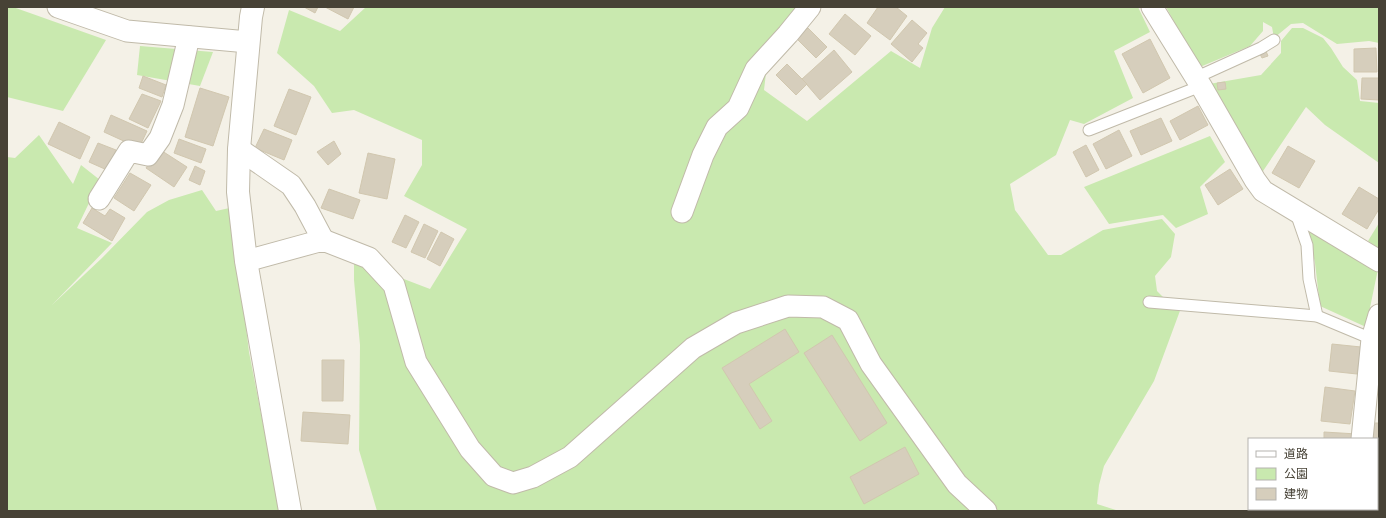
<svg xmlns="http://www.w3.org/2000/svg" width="1386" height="518" viewBox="0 0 1386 518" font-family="'Source Sans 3','Noto Sans JP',sans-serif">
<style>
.green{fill:#c9e9af}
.building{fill:#d6cebc;stroke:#d1c7af}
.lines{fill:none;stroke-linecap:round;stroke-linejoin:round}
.service-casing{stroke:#c0baa9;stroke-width:13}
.minor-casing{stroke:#c0baa9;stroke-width:23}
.tertiary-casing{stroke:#c0baa9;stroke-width:24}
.service{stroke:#fff;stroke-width:11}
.minor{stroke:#fff;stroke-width:21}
.tertiary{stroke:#fff;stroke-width:22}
</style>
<rect width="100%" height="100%" fill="#f4f1e7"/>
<g class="green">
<polygon points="7,7 13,7 106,40 63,111 7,97"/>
<polygon points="366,7 797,7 770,39 764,90 807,121 891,51 920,68 932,28 945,7 1138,7 1150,32 1114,51 1133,98 1084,124 1070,120 1056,155 1010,184 1015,210 1048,255 1061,255 1103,230 1162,219 1175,234 1171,257 1155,276 1157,291 1168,302 1181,308 1154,381 1104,466 1099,485 1097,504 1119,511 377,511 359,450 360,345 354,280 354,260 430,289 467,229 404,196 422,165 422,140 354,110 332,113 314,86 277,53 289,10 340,31"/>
<polygon points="1166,7 1379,7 1379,43 1369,41 1337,44 1303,23 1291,24 1274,38 1272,27 1263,22 1263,31 1250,46 1200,67 1209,84 1261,75 1281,53 1281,41 1292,28 1303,28 1323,38 1331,48 1343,67 1357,80 1360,101 1379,103 1379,163 1325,125 1306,107 1259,177"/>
<polygon points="140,46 213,52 200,86 137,75"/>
<polygon points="39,135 73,184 81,165 100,180 77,228 112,243 52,305 102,258 147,212 169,200 202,190 216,211 234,207 236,244 249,352 280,511 7,511 7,157 15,158"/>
<polygon points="1210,136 1225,162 1200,187 1208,214 1176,228 1163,215 1109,224 1084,187"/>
<polygon points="1306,220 1378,269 1366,327 1320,306 1315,263"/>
<polygon points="1379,223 1379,249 1368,241"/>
</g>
<g class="building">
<polygon points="304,7 318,7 315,13"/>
<polygon points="325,7 354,7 348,19"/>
<polygon points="878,7 896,7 907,16 890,40 867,23"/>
<polygon points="845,14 871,36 855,55 829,34"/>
<polygon points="912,20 927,33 918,44 923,48 912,62 891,44"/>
<polygon points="808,28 827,47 816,58 796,38"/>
<polygon points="1150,39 1170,78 1143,93 1122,54"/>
<polygon points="1376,48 1377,72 1354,72 1354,49"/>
<polygon points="834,50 852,72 820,100 802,79"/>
<polygon points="1266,51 1268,56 1262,58 1260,54"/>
<polygon points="787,64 807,84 796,95 776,75"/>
<polygon points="143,76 166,85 162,97 139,88"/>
<polygon points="1362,78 1379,78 1379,100 1361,99"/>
<polygon points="1225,82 1226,89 1218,90 1217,83"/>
<polygon points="200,88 229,97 213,146 185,137"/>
<polygon points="289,89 311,97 296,135 274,126"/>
<polygon points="142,94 161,101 148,128 129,119"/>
<polygon points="1198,106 1208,125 1180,140 1170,121"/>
<polygon points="111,115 147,131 139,148 104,132"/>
<polygon points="1161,118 1172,141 1141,155 1130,131"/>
<polygon points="59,122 90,137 80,159 48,144"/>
<polygon points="264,129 292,140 284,160 255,148"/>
<polygon points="1119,130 1132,156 1106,169 1093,144"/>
<polygon points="179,139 206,149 201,163 174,153"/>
<polygon points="334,141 341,154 328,165 317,152"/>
<polygon points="98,143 116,150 107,170 89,162"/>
<polygon points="1086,145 1099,170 1086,177 1073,152"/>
<polygon points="1288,146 1315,161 1299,188 1272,173"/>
<polygon points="159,149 187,167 174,187 146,168"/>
<polygon points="368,153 395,159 387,199 359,193"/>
<polygon points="195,166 205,171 200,185 189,180"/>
<polygon points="1230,169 1243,189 1218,205 1205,185"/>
<polygon points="130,173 151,185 134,211 114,198"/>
<polygon points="1359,187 1379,199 1379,209 1367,229 1342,214"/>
<polygon points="329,189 360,200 353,219 321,208"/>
<polygon points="92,208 105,216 110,209 125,218 112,241 83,223"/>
<polygon points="405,215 419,222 406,248 392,242"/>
<polygon points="424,224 438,231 425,258 411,252"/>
<polygon points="441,232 454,239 440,266 427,259"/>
<polygon points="785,329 799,352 749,384 772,421 760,429 722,368"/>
<polygon points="832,335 887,423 860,441 804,353"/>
<polygon points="1332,344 1361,347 1357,374 1329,371"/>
<polygon points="322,360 344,360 343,401 322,401"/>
<polygon points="1325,387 1355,391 1350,424 1321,421"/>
<polygon points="303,412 350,415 348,444 301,441"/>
<polygon points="1373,423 1379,423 1379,463 1377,463 1377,439 1373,439"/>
<polygon points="1324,432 1357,434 1357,439 1324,439"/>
<polygon points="905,447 919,474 864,504 850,477"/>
<rect x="1329" y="509" width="23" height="2"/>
</g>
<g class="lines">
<g class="service-casing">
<g id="service">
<polyline points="1195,78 1261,48 1274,40"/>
<polyline points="1089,130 1201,86"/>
<polyline points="1296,213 1307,245 1309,279 1317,316"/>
<polyline points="1149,302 1317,316 1372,339 1373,343"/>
</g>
</g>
<g class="minor-casing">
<g id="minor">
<polyline points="58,7 127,31 248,42"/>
<polyline points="1152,7 1201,86 1255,180 1263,191 1379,261"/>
<polyline points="239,149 291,185 305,206 323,240"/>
<polyline points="99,199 129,151 148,155 160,138 173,105 189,37"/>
<polyline points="682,212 703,155 717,127 738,108 756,69 788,34 810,7"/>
<polyline points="246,261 323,240 369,258 394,285 416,362 470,449 494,476 513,483 533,477 570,457 693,348 736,323 788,306 823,307 848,320 871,364 957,484 986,511"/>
<polyline points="1362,439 1372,339 1379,315"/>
<polyline points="1357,511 1357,509"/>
</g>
</g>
<g class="tertiary-casing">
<polyline id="tertiary" points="253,7 251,17 239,149 238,192 246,261 290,511"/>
</g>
<use href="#service" class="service"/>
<use href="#minor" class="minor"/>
<use href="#tertiary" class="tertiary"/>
</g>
<rect width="1386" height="518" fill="none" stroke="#474236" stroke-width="16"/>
<rect x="1248" y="438" width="130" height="72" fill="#ffffff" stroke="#b5b3af"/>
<rect x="1256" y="451" width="20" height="6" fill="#ffffff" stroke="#b5b3af"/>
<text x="1284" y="458" font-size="12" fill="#474236">道路</text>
<rect x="1256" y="468" width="20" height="12" fill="#c9e9af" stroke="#b5b3af"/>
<text x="1284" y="478" font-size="12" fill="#474236">公園</text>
<rect x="1256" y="488" width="20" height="12" fill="#d6cebc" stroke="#b5b3af"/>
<text x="1284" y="498" font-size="12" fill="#474236">建物</text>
</svg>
